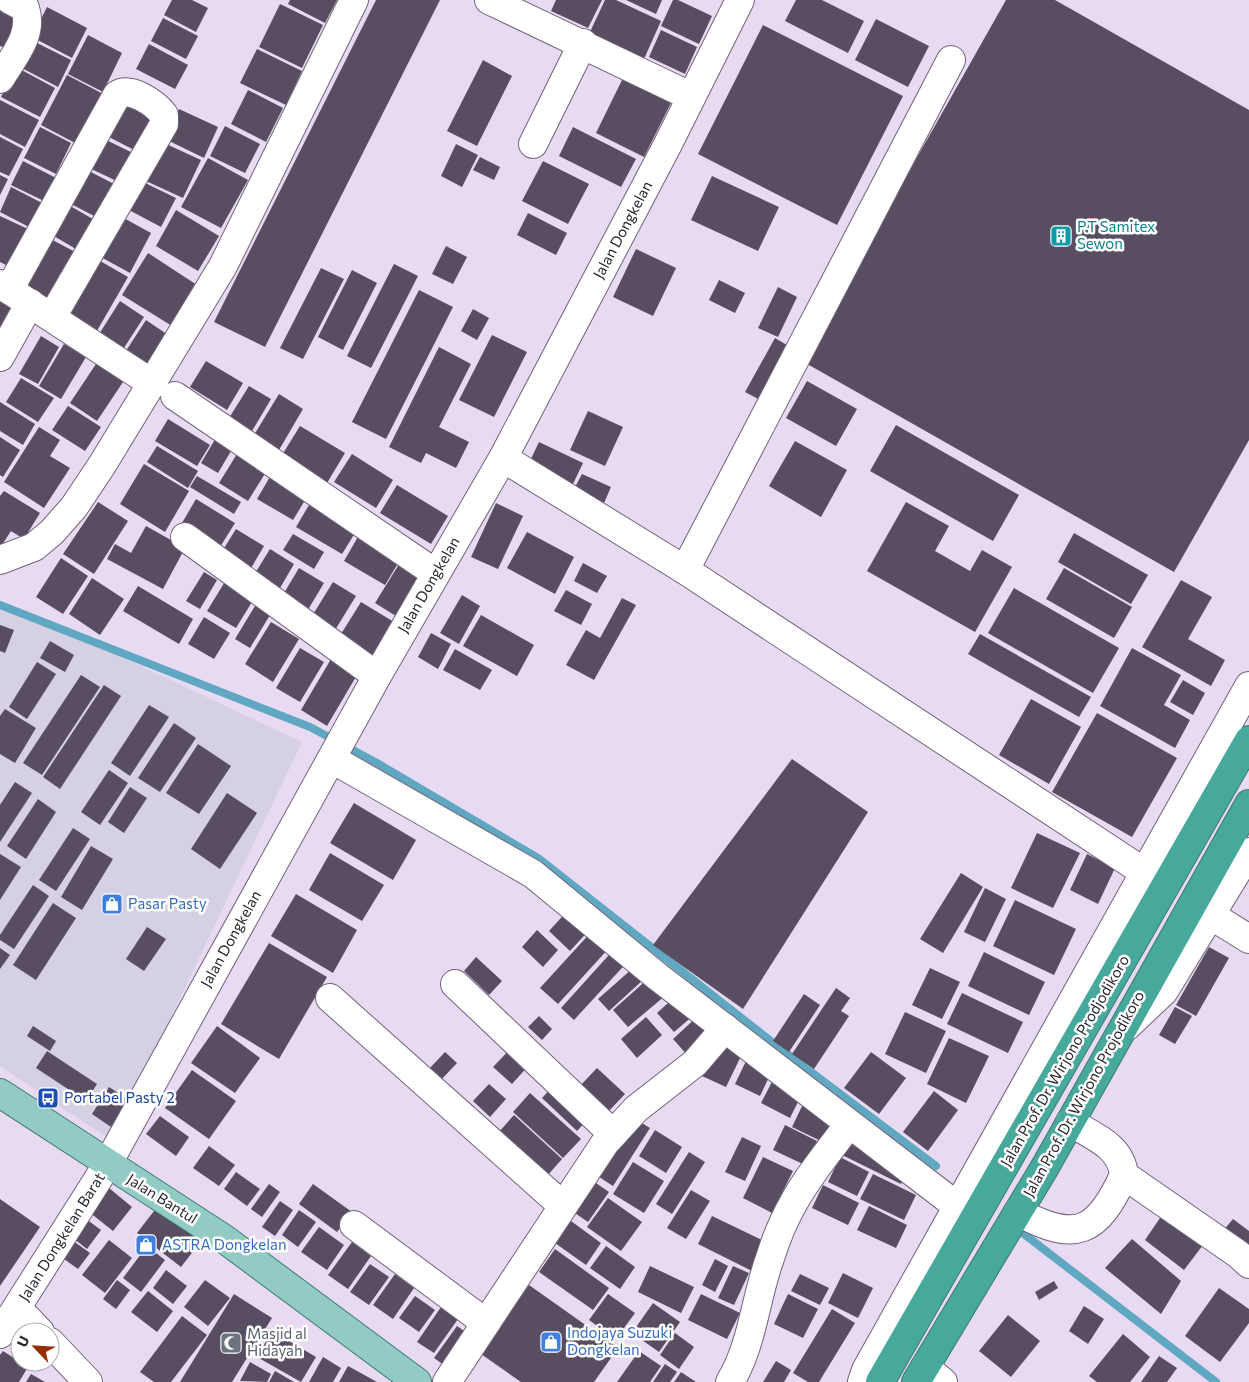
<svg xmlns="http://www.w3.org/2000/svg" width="1249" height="1382" viewBox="0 0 1249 1382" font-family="Commissioner,sans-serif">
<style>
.commercial{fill:#d6d0e4}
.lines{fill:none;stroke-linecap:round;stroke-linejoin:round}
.stream{stroke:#60a8c2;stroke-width:8}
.building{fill:#594d61}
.minor-casing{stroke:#706479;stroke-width:30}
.major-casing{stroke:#3d7a76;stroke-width:30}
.highway-casing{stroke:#3d7a76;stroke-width:30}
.minor{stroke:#fff;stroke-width:28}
.major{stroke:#91cbc4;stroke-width:28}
.highway{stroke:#47a89c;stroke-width:28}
.labels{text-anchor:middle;stroke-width:5;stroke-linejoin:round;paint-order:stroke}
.culture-label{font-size:15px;fill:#0d838f;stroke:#fff;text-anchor:start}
.street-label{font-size:15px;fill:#2b262f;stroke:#fff}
.shop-label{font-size:15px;fill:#366cbe;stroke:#fff;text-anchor:start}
.transit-label{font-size:15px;fill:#164399;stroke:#fff;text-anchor:start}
.worship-label{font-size:15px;fill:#5b616d;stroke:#fff;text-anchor:start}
</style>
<rect width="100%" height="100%" fill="#e8daf2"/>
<polygon class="commercial" points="0,600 302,742 112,1141 0,1066"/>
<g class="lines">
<g class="stream">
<polyline points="0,605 310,727 377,763 538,858 795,1060 936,1166"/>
<polyline points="1024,1234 1216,1382"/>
</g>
</g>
<g class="building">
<polygon points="0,0 22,12 3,47 0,46"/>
<polygon points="172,0 192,0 208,8 196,32 164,15"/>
<polygon points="290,0 337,0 325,23 288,4"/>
<polygon points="376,0 440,0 265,347 214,322"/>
<polygon points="556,0 602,0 588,28 551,11"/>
<polygon points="605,0 616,0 661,21 644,59 589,34"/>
<polygon points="626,0 662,0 656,14"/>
<polygon points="673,0 678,0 712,16 699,44 661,26"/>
<polygon points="796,0 822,0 864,21 848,53 785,21"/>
<polygon points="1006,0 1055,0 1249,110 1249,440 1174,572 802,361"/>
<polygon points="280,4 323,25 302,68 259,47"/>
<polygon points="47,7 87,28 72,58 32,37"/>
<polygon points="163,18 198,36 186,59 151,41"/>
<polygon points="876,19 929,46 908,87 855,60"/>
<polygon points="763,25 903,96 837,225 698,154"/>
<polygon points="661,30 697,47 685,74 649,57"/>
<polygon points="88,35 122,53 103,92 68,74"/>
<polygon points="31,40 71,60 58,87 18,66"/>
<polygon points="149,44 188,65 175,89 136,69"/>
<polygon points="257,49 302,71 286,105 240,83"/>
<polygon points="483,60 512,76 477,146 447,131"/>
<polygon points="16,67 55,88 40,117 1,97"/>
<polygon points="67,75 105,95 79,145 41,125"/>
<polygon points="623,78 671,103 644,157 596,133"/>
<polygon points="248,90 283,108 266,142 231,124"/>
<polygon points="120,99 160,118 142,154 103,134"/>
<polygon points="0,100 39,120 25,147 0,134"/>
<polygon points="179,109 218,127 204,158 165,139"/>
<polygon points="225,126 260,144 245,173 210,156"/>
<polygon points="40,127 71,143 56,174 24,158"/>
<polygon points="573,127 636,159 621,187 559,156"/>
<polygon points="0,137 23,149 9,176 0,172"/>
<polygon points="102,138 137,155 123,184 87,167"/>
<polygon points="164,143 201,160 183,198 146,181"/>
<polygon points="456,144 478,155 462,187 441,176"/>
<polygon points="480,157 500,167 494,180 473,170"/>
<polygon points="208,158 248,180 221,228 181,207"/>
<polygon points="23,161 56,178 44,201 11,185"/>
<polygon points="543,161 589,184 568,224 522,201"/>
<polygon points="87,170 116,185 100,219 71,204"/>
<polygon points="0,175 8,179 0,195"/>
<polygon points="712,176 779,207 758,251 691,220"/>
<polygon points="143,182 176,198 161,227 129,210"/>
<polygon points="11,187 44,204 31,228 0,212"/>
<polygon points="65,203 98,222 81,252 47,232"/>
<polygon points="176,210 219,236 198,271 156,246"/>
<polygon points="528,213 567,233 556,255 517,235"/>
<polygon points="0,216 30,230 12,268 0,262"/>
<polygon points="120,216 151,233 130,273 99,256"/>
<polygon points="43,235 79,254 51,304 16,284"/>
<polygon points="446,246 467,257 453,284 432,274"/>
<polygon points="636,249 676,268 653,316 613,297"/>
<polygon points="148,253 197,285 172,326 122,295"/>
<polygon points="95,258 128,277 94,336 61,317"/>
<polygon points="394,264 418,276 371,368 347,356"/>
<polygon points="321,268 344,279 303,359 280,348"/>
<polygon points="352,270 377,283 343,350 318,337"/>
<polygon points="719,280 745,293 735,313 709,300"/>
<polygon points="778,287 797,297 778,337 758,328"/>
<polygon points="0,288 18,298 2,327 0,326"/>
<polygon points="419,290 453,307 386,439 352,422"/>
<polygon points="120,301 144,317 120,354 96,339"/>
<polygon points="473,309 489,318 477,340 461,331"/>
<polygon points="146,320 174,339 149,375 122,357"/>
<polygon points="492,335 527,352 494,417 459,400"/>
<polygon points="41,336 59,347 38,384 19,374"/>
<polygon points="775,338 792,348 762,401 745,392"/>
<polygon points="64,344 86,357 61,399 39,386"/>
<polygon points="439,347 471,364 439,427 469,442 456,468 426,453 421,463 389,447"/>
<polygon points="98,361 125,379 97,421 70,403"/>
<polygon points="206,361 243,383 227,410 190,387"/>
<polygon points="21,378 54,398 38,422 6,402"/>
<polygon points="807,381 857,409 836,446 786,418"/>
<polygon points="249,386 271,399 252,431 229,418"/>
<polygon points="279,394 303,409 279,450 254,435"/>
<polygon points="0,402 35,424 23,445 0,431"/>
<polygon points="68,406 101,427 85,451 52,430"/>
<polygon points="588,411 623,427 605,466 570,450"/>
<polygon points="168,419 210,445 197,466 155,441"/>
<polygon points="896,425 1019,495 993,541 870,471"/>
<polygon points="300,426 345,453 327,483 282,455"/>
<polygon points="39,427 60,440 50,456 70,468 44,508 4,482"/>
<polygon points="217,436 234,446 218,473 201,463"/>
<polygon points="0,437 20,450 3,477 0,475"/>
<polygon points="795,441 847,470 821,517 769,486"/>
<polygon points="539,442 583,463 572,486 528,465"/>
<polygon points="157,446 198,471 188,488 147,462"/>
<polygon points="237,454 266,472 248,501 219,483"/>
<polygon points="352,454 393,480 376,508 334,482"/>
<polygon points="144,464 189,491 165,532 120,504"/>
<polygon points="582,474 611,487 604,503 574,489"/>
<polygon points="271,475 307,497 293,520 257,499"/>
<polygon points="197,476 241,502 234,514 190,487"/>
<polygon points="397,485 448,516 431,544 380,513"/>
<polygon points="4,491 40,513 24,539 1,525 11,531 0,548 0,496"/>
<polygon points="196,499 235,523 220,547 182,523"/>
<polygon points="98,502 128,521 94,574 63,554"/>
<polygon points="906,502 949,526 935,551 970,571 982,550 1012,567 975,632 867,571"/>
<polygon points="496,503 523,516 498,569 471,557"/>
<polygon points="309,505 355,533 342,554 296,527"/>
<polygon points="146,526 185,548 163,589 107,559 115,544 131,553"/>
<polygon points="236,529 264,546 247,575 218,558"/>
<polygon points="527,532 574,557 555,594 507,568"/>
<polygon points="1074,533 1148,575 1131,604 1058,562"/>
<polygon points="293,534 324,552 314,569 283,550"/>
<polygon points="359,535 400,560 385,585 344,561"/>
<polygon points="270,549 294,564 276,595 251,580"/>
<polygon points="61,558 88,576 63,614 36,597"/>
<polygon points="401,561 421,573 396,616 375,603"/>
<polygon points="583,563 607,576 597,593 574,581"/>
<polygon points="299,568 324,583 303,618 278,603"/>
<polygon points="1064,568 1132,607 1114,638 1046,599"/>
<polygon points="204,572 217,580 200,609 186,601"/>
<polygon points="92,578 124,599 100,635 69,614"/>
<polygon points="226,580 255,597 236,628 207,611"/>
<polygon points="1181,580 1212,597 1188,639 1225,660 1211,686 1142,647"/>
<polygon points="333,582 356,596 332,635 309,621"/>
<polygon points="138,586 193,619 179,644 123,611"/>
<polygon points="1014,588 1119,648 1093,693 988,633"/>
<polygon points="566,590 592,604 581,625 554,611"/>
<polygon points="462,595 480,606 459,644 440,633"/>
<polygon points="622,598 636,605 594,680 566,665 586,630 600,638"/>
<polygon points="361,602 394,622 370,663 336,642"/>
<polygon points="255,606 270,615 250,648 235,639"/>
<polygon points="481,615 534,645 517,676 463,646"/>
<polygon points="204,617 230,633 214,659 188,644"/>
<polygon points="271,622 299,639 273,682 245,664"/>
<polygon points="0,625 14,630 5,653 0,651"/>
<polygon points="431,633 451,644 438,669 418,657"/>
<polygon points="980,634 1091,697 1079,717 968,654"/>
<polygon points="50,641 74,655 65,672 40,658"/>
<polygon points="300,648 324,662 300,702 276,688"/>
<polygon points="1132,648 1181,675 1164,705 1190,720 1175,748 1100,706"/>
<polygon points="455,649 492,670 480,690 443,670"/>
<polygon points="331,659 357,675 327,726 301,710"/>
<polygon points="37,662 56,674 27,719 9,707"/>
<polygon points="81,675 100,687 42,775 23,763"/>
<polygon points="1183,680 1205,693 1193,715 1170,702"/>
<polygon points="104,685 121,696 60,789 43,777"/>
<polygon points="1031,699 1081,727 1049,784 999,755"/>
<polygon points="149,705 169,717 130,776 111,763"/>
<polygon points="5,709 36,728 15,763 0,754 0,716"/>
<polygon points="1097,713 1177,758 1132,837 1052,792"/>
<polygon points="174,723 196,738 160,792 138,778"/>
<polygon points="198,744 231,766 199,814 166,793"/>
<polygon points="792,759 868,812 743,1009 653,945"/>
<polygon points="109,770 128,783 100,825 81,812"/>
<polygon points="15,782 32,793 0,842 0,805"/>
<polygon points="130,787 147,798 124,833 108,822"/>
<polygon points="227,793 257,813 220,869 191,849"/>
<polygon points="38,799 56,812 26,859 7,846"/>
<polygon points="354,803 416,840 393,880 330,843"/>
<polygon points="73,828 90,839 56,891 39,880"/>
<polygon points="1037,833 1080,853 1053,908 1011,888"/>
<polygon points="91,846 113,859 82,910 61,897"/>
<polygon points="330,853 384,885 362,921 309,890"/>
<polygon points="0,854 21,867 0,900"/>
<polygon points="1087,854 1115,868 1098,904 1070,890"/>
<polygon points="961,873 983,887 943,953 920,939"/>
<polygon points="33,885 49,896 14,949 0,940 0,935"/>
<polygon points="985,888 1006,899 985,942 964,932"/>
<polygon points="296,894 357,930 333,973 271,936"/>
<polygon points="1015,900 1076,929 1054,975 993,946"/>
<polygon points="53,903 76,918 36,980 13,965"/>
<polygon points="570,908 592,927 570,951 549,931"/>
<polygon points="147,927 166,939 144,971 126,959"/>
<polygon points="537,930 558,950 543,967 522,947"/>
<polygon points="593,930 610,947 558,1004 540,988"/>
<polygon points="269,943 327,977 279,1059 221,1024"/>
<polygon points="617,946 631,958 574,1020 561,1008"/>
<polygon points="1209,947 1229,958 1196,1016 1176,1005"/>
<polygon points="0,948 10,955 0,969"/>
<polygon points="984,952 1045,982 1029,1015 968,986"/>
<polygon points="476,957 502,981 489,995 464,971"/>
<polygon points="633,968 643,980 609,1011 598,999"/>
<polygon points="930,968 960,982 942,1019 912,1005"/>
<polygon points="650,977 666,995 628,1027 613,1010"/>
<polygon points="836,988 850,998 841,1011 849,1016 814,1069 792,1054"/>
<polygon points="962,993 1023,1022 1008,1053 947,1024"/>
<polygon points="804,994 820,1005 789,1052 773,1041"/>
<polygon points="677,995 694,1015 674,1032 657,1013"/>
<polygon points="1175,1007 1192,1016 1175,1044 1159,1035"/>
<polygon points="905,1012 946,1031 926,1073 885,1054"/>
<polygon points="539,1016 552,1029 542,1040 528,1027"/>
<polygon points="698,1016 714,1035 689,1057 673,1039"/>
<polygon points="646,1017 662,1035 637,1058 621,1039"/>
<polygon points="33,1026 56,1041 50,1051 27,1036"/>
<polygon points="217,1026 260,1058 235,1093 191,1063"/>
<polygon points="949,1038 989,1056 966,1103 927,1084"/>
<polygon points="719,1040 743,1052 726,1087 702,1076"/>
<polygon points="513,1046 531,1063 512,1084 493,1067"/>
<polygon points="47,1051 97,1084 86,1101 36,1068"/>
<polygon points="445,1052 457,1063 441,1080 429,1069"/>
<polygon points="871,1052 906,1078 879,1114 844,1088"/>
<polygon points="747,1059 772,1071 760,1096 735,1084"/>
<polygon points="597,1068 625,1094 607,1113 579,1087"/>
<polygon points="192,1070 236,1101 209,1139 165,1108"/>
<polygon points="774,1078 803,1092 790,1118 761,1103"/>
<polygon points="489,1084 506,1099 490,1117 473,1101"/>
<polygon points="555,1084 590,1117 577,1131 542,1098"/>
<polygon points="109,1087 129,1100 111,1127 92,1114"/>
<polygon points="934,1091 958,1110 928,1151 903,1132"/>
<polygon points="530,1093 581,1139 563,1158 513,1112"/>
<polygon points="804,1102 843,1121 831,1146 792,1127"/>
<polygon points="514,1115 562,1159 547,1176 499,1132"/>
<polygon points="160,1116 189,1137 176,1156 146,1134"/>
<polygon points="632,1117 650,1128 613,1186 596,1175"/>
<polygon points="785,1125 817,1141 805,1165 773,1150"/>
<polygon points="655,1130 682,1147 666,1173 639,1156"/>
<polygon points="742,1137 761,1146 745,1181 725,1172"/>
<polygon points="843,1140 907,1172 901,1184 838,1153"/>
<polygon points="209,1146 235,1165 219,1186 193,1168"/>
<polygon points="689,1152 705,1162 672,1214 656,1204"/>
<polygon points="763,1157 793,1171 772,1213 743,1198"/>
<polygon points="840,1157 869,1172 857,1196 828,1182"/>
<polygon points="633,1162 664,1181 644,1213 613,1194"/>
<polygon points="236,1172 260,1189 247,1206 224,1189"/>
<polygon points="873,1174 916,1195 904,1220 860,1199"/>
<polygon points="590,1179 609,1192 588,1222 569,1209"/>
<polygon points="103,1183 132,1207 113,1231 84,1208"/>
<polygon points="269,1184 280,1192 262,1217 251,1209"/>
<polygon points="313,1184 352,1212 337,1232 299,1204"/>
<polygon points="823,1185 859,1203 848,1225 812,1208"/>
<polygon points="691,1190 710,1201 686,1239 667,1228"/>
<polygon points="608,1198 642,1222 621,1251 587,1227"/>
<polygon points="0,1199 40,1227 0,1286"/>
<polygon points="280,1201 293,1210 275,1236 262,1227"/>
<polygon points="161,1202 205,1236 181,1267 137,1233"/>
<polygon points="869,1206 907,1225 896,1248 857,1230"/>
<polygon points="299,1210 316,1222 298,1247 282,1235"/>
<polygon points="1162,1215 1203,1245 1184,1270 1145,1240"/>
<polygon points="82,1216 101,1230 87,1249 68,1234"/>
<polygon points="712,1216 770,1244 756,1273 698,1244"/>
<polygon points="1233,1219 1249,1231 1249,1255 1222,1232"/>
<polygon points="571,1221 601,1243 586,1265 555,1243"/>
<polygon points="319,1227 344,1245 327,1270 301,1252"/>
<polygon points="69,1238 90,1253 78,1269 57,1254"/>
<polygon points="1132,1239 1181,1281 1161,1314 1105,1268"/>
<polygon points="109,1240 132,1258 105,1293 82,1275"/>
<polygon points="352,1242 371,1256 348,1289 328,1275"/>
<polygon points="147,1246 165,1260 141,1292 123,1278"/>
<polygon points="606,1246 635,1267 620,1289 590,1268"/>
<polygon points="555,1249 609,1288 593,1310 539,1272"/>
<polygon points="715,1259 728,1266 715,1292 702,1285"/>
<polygon points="370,1264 389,1277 369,1305 350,1292"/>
<polygon points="650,1266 694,1287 681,1313 638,1292"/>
<polygon points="733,1266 749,1273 734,1305 718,1298"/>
<polygon points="166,1270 187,1286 173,1304 153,1288"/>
<polygon points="843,1273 873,1288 858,1318 828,1303"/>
<polygon points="395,1274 414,1288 393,1319 373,1305"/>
<polygon points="800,1274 829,1288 820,1305 791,1291"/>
<polygon points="117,1280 130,1290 116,1309 103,1299"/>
<polygon points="205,1280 230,1298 208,1326 184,1307"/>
<polygon points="1054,1281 1058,1288 1039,1300 1035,1292"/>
<polygon points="529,1285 618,1348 594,1382 521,1382 481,1354"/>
<polygon points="1219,1288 1249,1309 1249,1323 1220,1362 1185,1336"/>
<polygon points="148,1291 173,1311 157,1332 131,1312"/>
<polygon points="234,1294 272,1318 232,1382 180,1382"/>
<polygon points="608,1294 635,1313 616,1339 589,1320"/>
<polygon points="701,1294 740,1313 727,1339 688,1320"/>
<polygon points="788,1294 818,1309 803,1338 774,1324"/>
<polygon points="415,1296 435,1310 419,1332 399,1318"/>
<polygon points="653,1303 680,1322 659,1352 632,1333"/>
<polygon points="1084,1306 1104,1319 1088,1344 1069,1331"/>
<polygon points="441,1307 458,1319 434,1353 417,1342"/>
<polygon points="832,1309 855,1323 819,1382 808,1382 793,1373"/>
<polygon points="1008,1315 1040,1341 1011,1377 979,1351"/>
<polygon points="182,1316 207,1335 171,1382 154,1382 140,1372"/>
<polygon points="457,1326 474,1338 451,1370 434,1358"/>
<polygon points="272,1331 316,1357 301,1382 257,1357"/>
<polygon points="675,1333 694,1347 679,1369 660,1355"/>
<polygon points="1123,1334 1150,1357 1130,1382 1097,1382 1089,1376"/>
<polygon points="3,1351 28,1367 19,1382 0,1382 0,1355"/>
<polygon points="639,1351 661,1366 650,1382 617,1382"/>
<polygon points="1159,1356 1177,1368 1167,1382 1141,1382"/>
<polygon points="323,1357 341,1368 333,1382 309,1382"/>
<polygon points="776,1361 791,1370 784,1382 763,1382"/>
<polygon points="250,1362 271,1374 267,1382 240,1381"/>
<polygon points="665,1364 677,1372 670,1382 653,1382"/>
<polygon points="348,1366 377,1382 339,1382"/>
<polygon points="275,1371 294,1382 269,1382"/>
<polygon points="681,1372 696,1382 674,1382"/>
<polygon points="31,1374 45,1382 26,1382"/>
</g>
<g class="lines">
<g class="minor-casing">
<g id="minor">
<polyline points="489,0 690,96"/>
<path d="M0,79C13,57 34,35 25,8L10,0"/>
<polyline points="533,144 583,43"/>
<polyline points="0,284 153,384"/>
<path d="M9,290L117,95C130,86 155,103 164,115V124L52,317"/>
<polyline points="0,357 30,303"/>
<polyline points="175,396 435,573"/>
<polyline points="503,458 685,570 1144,872"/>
<polyline points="185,537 377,676"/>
<polyline points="0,560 34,547 52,532 74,507 102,465 223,266 354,0"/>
<polyline points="685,570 951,60"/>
<polyline points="332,759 533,874 658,977 957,1206"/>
<polyline points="1212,916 1249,939"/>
<polyline points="455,984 613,1134"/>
<polyline points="330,998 563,1206"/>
<polyline points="1127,1026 1164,991 1249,852"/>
<polyline points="1124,1175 1238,1254 1249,1264"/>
<path d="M1018,1212C1076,1243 1097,1234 1124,1175C1121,1145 1092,1136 1070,1122"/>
<polyline points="354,1225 486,1323"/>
<polyline points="17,1308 40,1332"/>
<polyline points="0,1334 107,1165 377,676 503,458 668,144 740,0"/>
<polyline points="50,1342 88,1382"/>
<polyline points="925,1367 943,1382"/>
<polyline points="447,1382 605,1143 636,1109 695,1063 725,1028"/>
<path d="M730,1382C753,1344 755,1299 770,1258C776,1239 784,1219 794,1202C809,1174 831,1149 849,1124"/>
<polyline points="862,1382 866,1370 1249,686"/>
</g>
</g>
<g class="major-casing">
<polyline id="major" points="0,1093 223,1238 417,1382"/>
</g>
<g class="highway-casing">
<g id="highway">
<polyline points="880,1382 1249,740"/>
<polyline points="916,1382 1045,1167 1249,804"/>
</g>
</g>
<use href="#minor" class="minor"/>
<use href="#major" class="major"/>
<use href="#highway" class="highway"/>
</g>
<defs>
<g id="building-square" transform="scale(1.125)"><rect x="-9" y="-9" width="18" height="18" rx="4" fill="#0f9aa8" stroke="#fff"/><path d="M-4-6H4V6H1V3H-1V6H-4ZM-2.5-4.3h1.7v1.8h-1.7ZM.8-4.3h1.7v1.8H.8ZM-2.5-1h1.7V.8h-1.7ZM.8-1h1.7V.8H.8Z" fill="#fff"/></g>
<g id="shop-square" transform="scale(1.125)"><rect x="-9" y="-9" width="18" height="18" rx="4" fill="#3f7fe0" stroke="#fff"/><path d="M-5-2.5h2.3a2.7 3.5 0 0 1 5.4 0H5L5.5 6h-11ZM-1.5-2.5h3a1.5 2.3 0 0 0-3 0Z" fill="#fff"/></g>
<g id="bus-square" transform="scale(1.125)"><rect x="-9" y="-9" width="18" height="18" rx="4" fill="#1a4fb4" stroke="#fff"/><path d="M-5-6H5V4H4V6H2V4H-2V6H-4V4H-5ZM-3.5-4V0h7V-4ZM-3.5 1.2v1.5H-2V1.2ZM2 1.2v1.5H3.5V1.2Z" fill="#fff"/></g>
<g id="mosque-square" transform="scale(1.125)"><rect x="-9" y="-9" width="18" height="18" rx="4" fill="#6b7280" stroke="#fff"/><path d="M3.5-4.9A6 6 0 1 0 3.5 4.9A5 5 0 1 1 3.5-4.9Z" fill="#fff"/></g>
</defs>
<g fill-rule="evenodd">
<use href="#building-square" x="1061" y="236"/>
<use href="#shop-square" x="112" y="904"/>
<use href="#bus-square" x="48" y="1098"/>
<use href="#shop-square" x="146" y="1245"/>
<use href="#shop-square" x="551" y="1342"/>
<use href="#mosque-square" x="231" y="1343"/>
</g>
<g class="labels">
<g class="culture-label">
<text x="1077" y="232">P.T Samitex<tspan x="1077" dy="17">Sewon</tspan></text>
</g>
<g class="street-label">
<text transform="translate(623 230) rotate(-62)" y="5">Jalan Dongkelan</text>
<text transform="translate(429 585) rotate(-60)" y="5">Jalan Dongkelan</text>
<text transform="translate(231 939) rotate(-61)" y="5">Jalan Dongkelan</text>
<text transform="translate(1065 1061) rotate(-60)" y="5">Jalan Prof. Dr. Wirjono Prodjodikoro</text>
<text transform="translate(1084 1094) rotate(-61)" y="5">Jalan Prof. Dr. Wirjono Projodikoro</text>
<text transform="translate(162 1199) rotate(32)" y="5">Jalan Bantul</text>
<text transform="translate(62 1237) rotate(-58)" y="5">Jalan Dongkelan Barat</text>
</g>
<g class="shop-label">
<text x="128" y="909">Pasar Pasty</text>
<text x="162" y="1250">ASTRA Dongkelan</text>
<text x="567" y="1338">Indojaya Suzuki<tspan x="567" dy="17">Dongkelan</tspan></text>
</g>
<g class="transit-label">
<text x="64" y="1103">Portabel Pasty 2</text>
</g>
<g class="worship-label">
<text x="247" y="1339">Masjid al<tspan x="247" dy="17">Hidayah</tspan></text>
</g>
</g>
<g transform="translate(35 1347) rotate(295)"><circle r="24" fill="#ffffff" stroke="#aaa8ac"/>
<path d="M0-4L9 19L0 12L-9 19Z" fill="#942e02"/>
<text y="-8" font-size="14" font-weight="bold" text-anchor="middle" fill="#2b262f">U</text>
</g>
</svg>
